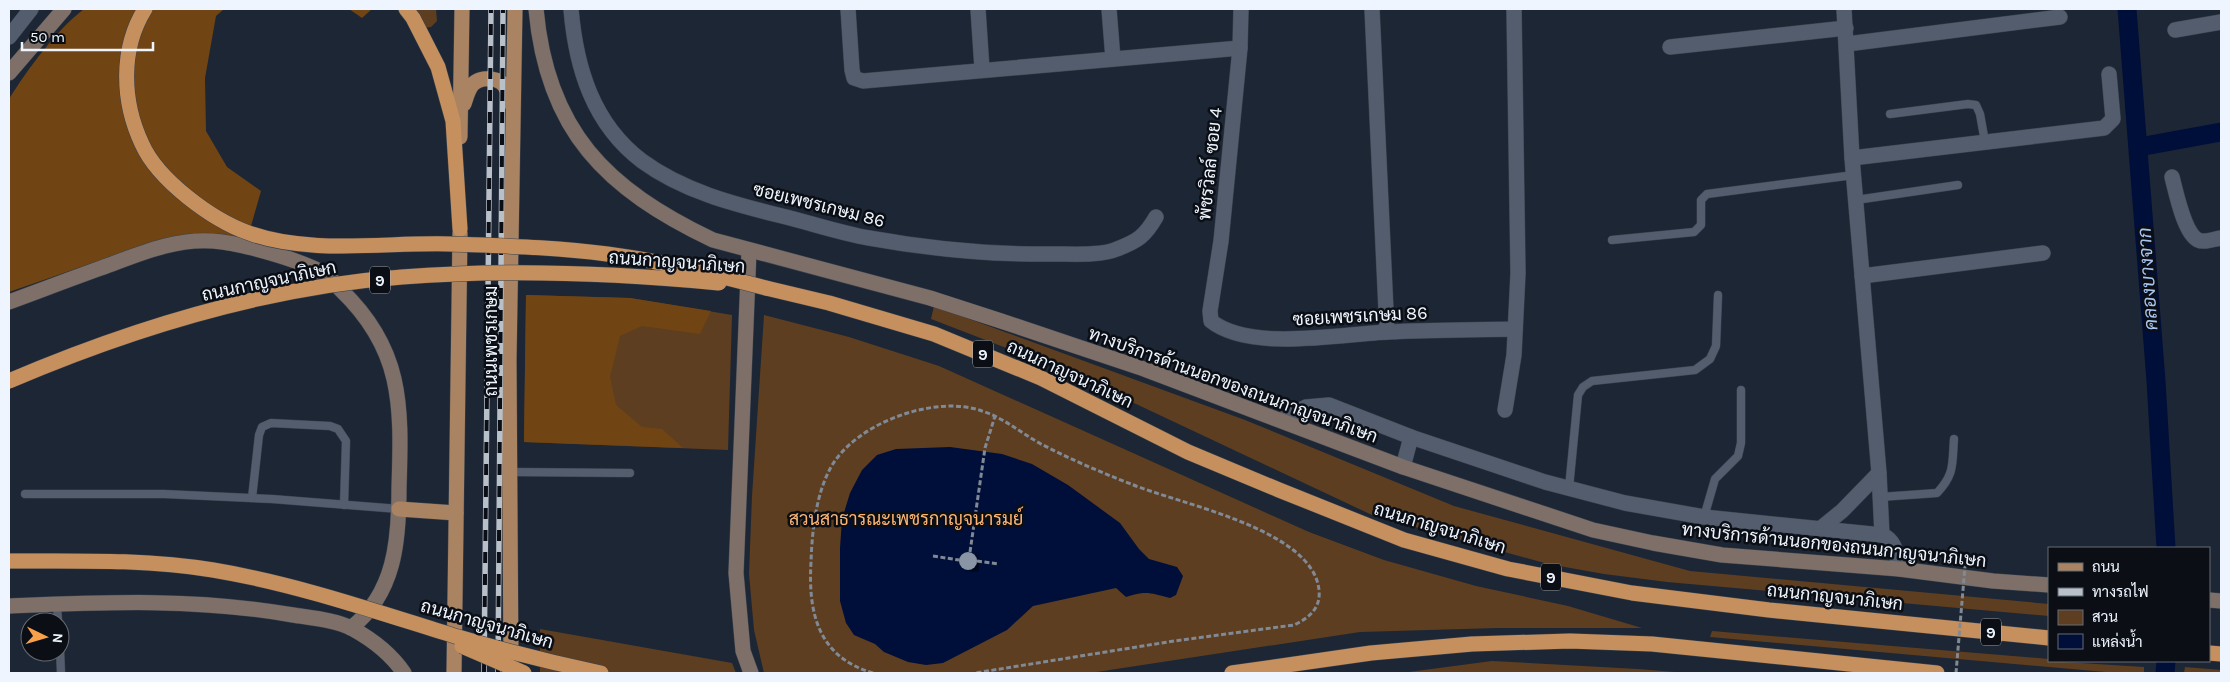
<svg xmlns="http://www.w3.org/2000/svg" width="2230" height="682" viewBox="0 0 2230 682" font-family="Karla,Sarabun,sans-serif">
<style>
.green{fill:#5d3e21}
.forest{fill:#714414}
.water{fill:#000f39}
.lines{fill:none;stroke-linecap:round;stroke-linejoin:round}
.canal{stroke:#000f39;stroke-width:19}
.building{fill:#8994a5;filter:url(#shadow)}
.service-casing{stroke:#3a424d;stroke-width:9}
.minor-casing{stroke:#3a424d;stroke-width:16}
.secondary-casing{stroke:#3a424d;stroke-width:16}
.primary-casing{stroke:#3a424d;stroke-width:16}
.trunk-casing{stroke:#3a424d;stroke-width:16}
.path{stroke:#818995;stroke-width:3;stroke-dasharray:5 2.5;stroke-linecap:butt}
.service{stroke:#535d6d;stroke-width:8}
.minor{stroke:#535d6d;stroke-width:15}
.secondary{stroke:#7e7068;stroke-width:15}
.primary{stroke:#a98362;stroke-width:15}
.trunk{stroke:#c6905e;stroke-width:15}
.rail-casing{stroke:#b8c0ca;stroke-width:5.5}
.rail{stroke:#0b0f15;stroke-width:4;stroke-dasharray:11;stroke-linecap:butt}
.trunk-bridge-casing{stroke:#3a424d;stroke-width:16;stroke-linecap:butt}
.path-bridge{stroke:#818995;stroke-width:3;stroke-dasharray:5 2.5;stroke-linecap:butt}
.trunk-bridge{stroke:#c6905e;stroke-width:15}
.labels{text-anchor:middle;stroke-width:5;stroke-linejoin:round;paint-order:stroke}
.shield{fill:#0b0f15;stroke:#aab0b8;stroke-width:1}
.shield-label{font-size:16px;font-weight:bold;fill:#eef5fe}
.street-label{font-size:18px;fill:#eef5fe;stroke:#0b0f15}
.park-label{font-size:18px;fill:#fcb573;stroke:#0b0f15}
.water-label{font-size:19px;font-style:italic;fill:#a8c5f2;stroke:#0b0f15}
</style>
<defs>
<filter id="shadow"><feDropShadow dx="5.5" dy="3" stdDeviation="2.5" flood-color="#0009"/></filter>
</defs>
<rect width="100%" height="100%" fill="#1d2634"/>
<g class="green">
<polygon points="410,9 436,9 437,21 431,27 423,28"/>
<polygon points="526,295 630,298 732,315 728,450 524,442"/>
<polygon points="934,306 1245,420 1454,506 1690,571 2049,604 2049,616 1667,582 1604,574 1548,564 1372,515 1066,371 931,319"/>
<polygon points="764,315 849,337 939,366 1309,532 1384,560 1476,586 1568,606 1642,628 1497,628 1360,632 1090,673 764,673 754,630 749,574 752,496"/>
<polygon points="540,629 732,663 736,673 540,673"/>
<polygon points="1712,631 2049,659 2049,661 2144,667 2144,673 2117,673 1710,637"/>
<polygon points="1492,661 1638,669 1687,673 1401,673"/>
<polygon points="2185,667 2221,670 2221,673 2184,673"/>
</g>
<g class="forest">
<path d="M84,9H224L216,16L205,78L206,131L227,167L261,191L247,240L162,239L9,292V99C28,69 56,30 84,9Z"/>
<polygon points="349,9 372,9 362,18"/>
<polygon points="526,295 630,298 711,311 700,334 642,326 620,336 610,377 616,405 642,427 662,429 683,448 524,442"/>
</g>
<path class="water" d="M950,447L1002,454L1032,464L1068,485L1120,523L1139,549L1149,559L1177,567L1183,576L1176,595L1170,598C1151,593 1146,590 1126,597L1116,588L1033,606L1007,630L943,663L926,665L908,662L884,652L875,644L854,635L846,623L840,601V548L842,519L850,493L862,470L877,455L896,449Z"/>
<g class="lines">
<g class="canal">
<polyline points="2127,9 2156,381 2166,548"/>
<polyline points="2139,147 2221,132"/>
<polyline points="2165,673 2166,661"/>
</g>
</g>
<circle class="building" cx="968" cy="561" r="9"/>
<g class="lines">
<g class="service-casing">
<g id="service">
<polyline points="1890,114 1968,104 1976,105 1980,114 1985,142"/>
<polyline points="1856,200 1958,185"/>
<polyline points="1612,240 1694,232 1701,225 1701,200 1707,194 1854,175"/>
<polyline points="510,472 630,473"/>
<polyline points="1569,488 1578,395 1583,387 1592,381 1695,370 1710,359 1716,346 1718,295"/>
<polyline points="25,494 164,494 272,499 399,509"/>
<path d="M1880,497L1937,493C1955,474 1952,464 1954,439"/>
<polyline points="252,498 259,435 262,427 271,423 330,426 338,429 346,441 344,505"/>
<polyline points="1704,517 1715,479 1738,456 1741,443 1741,390"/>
<polyline points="57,604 58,622"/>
<polyline points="60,649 61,673"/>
</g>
</g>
<g class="minor-casing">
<g id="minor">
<path d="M571,9C576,68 593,124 642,161C683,191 733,204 782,216C811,223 840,233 869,238C930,249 992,255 1053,254C1071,254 1101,256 1117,249C1138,241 1145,236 1156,217"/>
<polyline points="848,9 852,70 854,78 863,81 1240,48"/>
<polyline points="978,9 982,69"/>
<polyline points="1109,9 1113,59"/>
<path d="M1241,9L1240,48L1221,241L1210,311L1211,321C1250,352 1341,334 1388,332C1430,330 1473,330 1515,329"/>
<polyline points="1372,9 1387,332"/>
<polyline points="1844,9 1852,158 1879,473 1882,535"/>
<polyline points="2175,30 2221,22"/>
<polyline points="9,37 31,9"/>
<polyline points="1847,44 2060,17"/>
<polyline points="1670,47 1846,28"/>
<polyline points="1852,158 2104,128 2113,119 2109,74"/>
<path d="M2172,177C2176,192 2184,233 2198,240C2204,243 2214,239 2221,238"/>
<polyline points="1862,276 2043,253"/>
<polyline points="1505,410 1514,355 1518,273 1514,9"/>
<path d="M1281,420L1306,407L1329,405L1411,437L1545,482L1625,503L1704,517L1882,535C1897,541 1896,555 1899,569"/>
<polyline points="1403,467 1411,437"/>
<polyline points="1821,528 1842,511 1879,473"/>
</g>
</g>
<g class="secondary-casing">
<g id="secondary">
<path d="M536,9C547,131 606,189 713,240L930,298L1001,321L1144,369L1403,467L1593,530L1653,543L1722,555L1899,569L1993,581L2049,585"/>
<polyline points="9,73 64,9"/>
<polyline points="749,251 736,573 743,651 751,673"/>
<path d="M9,302C39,291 70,279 101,268C137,255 174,238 213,241C241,243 301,260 325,274C331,278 336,285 341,290C366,314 386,344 394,379C402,414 400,452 399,488C399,541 395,593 351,628"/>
<polyline points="2209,600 2221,601"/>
<path d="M9,606C107,602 196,598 293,615C312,618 336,620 353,629C373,640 391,654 404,673"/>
</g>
</g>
<g class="primary-casing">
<g id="primary">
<path d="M464,104C466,98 468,90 472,85C481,75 502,77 507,90C509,94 509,99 509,102"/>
<polyline points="460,137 462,9"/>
<polyline points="399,509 456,513"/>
<polyline points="511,665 509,360 515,9"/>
<polyline points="454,673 460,233"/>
</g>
</g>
<g class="trunk-casing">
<g id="trunk">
<polyline points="406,9 413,18 438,67 453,121 460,229"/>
<polyline points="766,288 829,303 934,334 1041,378 1188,452 1279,490 1404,540 1508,569 1632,593 1769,610 2049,638"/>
<polyline points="2209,653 2221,654"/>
<polyline points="1232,673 1371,653 1472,644 1570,641 1652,644 1937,673"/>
</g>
</g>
<g class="path">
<polyline points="970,552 985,448 995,416"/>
<polyline points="933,556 959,560"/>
<polyline points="1944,558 1966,554"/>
<polyline points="977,561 999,564"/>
<path d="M873,673C818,657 808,613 811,562C812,531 816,494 831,467C856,423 935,394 982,411C1004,418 1021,433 1041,444C1070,459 1100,472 1131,484C1179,504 1313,529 1319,590C1321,608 1309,618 1294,625L1174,641L975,673"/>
</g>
<use href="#service" class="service"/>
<use href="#minor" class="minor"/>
<use href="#secondary" class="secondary"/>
<use href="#primary" class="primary"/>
<use href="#trunk" class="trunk"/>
<g class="rail-casing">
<g id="rail">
<polyline points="484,673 491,9"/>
<polyline points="498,673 503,9"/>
</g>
</g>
<use href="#rail" class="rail"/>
<g class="trunk-bridge-casing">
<g id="trunk-bridge">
<path d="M145,9C120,49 122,102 142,144C158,180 212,220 249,233C309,255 387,242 450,244C502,246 555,247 607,254C661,261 713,274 766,288"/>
<path d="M9,381C133,328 267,287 402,277C508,269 614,273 719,283"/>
<path d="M9,561C76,561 146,559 213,570C297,584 377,612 458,637C505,651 553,663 601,673"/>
<polyline points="462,646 524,673"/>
</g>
</g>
<polyline class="path-bridge" points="1956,673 1966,554"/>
<use href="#trunk-bridge" class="trunk-bridge"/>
</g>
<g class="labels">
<g class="shield">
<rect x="370" y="266.5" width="20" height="27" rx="4"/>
<rect x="973" y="340.5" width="20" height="27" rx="4"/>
<rect x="1541" y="563.5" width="20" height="27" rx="4"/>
<rect x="1981" y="618.5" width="20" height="27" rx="4"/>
</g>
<g class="shield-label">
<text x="380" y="286">9</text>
<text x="983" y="360">9</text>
<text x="1551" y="583">9</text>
<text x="1991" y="638">9</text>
</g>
<g class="street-label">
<text transform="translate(1210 164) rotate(-84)" y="6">พัชรวิลล์ ซอย 4</text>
<text transform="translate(819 205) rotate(14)" y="6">ซอยเพชรเกษม 86</text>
<text transform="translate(677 262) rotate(4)" y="6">ถนนกาญจนาภิเษก</text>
<text transform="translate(269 281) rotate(-12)" y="6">ถนนกาญจนาภิเษก</text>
<text transform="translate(1360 316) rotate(-3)" y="6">ซอยเพชรเกษม 86</text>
<text transform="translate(491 341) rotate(-90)" y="6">ถนนเพชรเกษม</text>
<text transform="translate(1070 374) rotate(25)" y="6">ถนนกาญจนาภิเษก</text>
<text transform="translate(1233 385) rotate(20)" y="6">ทางบริการด้านนอกของถนนกาญจนาภิเษก</text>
<text transform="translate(1440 528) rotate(17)" y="6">ถนนกาญจนาภิเษก</text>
<text transform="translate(1834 545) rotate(6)" y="6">ทางบริการด้านนอกของถนนกาญจนาภิเษก</text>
<text transform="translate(1835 597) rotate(6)" y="6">ถนนกาญจนาภิเษก</text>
<text transform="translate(487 624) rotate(16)" y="6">ถนนกาญจนาภิเษก</text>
</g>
<g class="park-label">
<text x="906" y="525">สวนสาธารณะเพชรกาญจนารมย์</text>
</g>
<g class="water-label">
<text transform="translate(2147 279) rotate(-94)" y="7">คลองบางจาก</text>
</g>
</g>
<rect width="2230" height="682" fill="none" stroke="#eef5fe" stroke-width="20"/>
<rect x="2048" y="547" width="162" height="115" fill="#0b0f15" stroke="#666b72"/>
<rect x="2058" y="563" width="25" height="8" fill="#a98362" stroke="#666b72"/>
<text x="2092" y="572" font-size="15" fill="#eef5fe">ถนน</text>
<rect x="2058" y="588" width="25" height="8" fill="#b8c0ca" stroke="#666b72"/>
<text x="2092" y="597" font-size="15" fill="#eef5fe">ทางรถไฟ</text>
<rect x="2058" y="610" width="25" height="15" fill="#5d3e21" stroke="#666b72"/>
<text x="2092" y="622" font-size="15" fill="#eef5fe">สวน</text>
<rect x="2058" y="634" width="25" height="15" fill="#000f39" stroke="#666b72"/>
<text x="2092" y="647" font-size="15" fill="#eef5fe">แหล่งน้ำ</text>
<g transform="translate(45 637) rotate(95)"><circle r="24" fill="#0b0f15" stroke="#666b72"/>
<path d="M0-4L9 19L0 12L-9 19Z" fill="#f8a14a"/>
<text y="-8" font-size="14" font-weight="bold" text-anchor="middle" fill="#eef5fe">N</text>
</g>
<path d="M22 42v8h131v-8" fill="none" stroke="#eef5fe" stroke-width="2.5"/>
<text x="30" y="42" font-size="15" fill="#eef5fe" stroke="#0b0f15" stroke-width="4" paint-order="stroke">50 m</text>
</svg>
